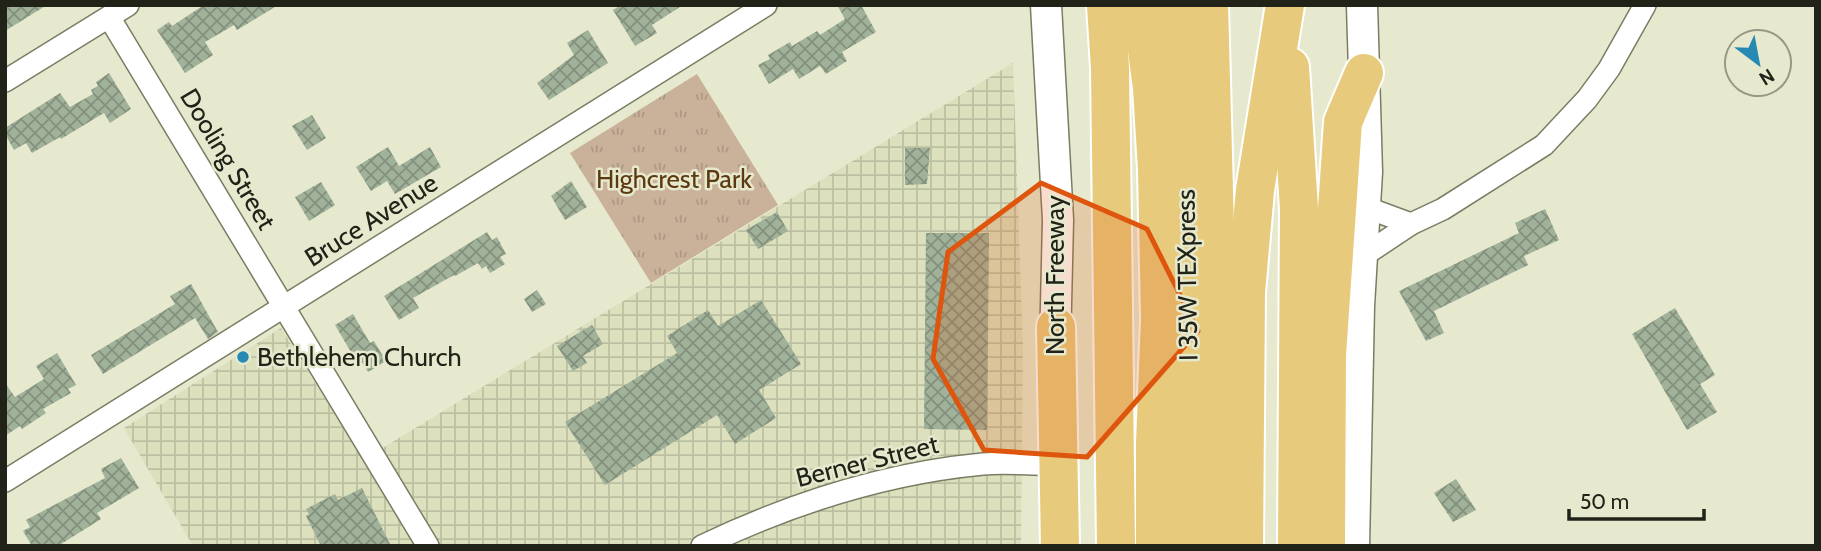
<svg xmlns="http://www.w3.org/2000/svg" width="1821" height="551" viewBox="0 0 1821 551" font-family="Cabin,sans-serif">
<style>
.industrial{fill:url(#industrial-grid)}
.park{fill:url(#park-tufts)}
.building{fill:url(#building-cross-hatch)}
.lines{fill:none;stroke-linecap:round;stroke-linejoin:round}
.street-casing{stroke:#7a7d64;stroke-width:24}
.secondary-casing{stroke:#7a7d64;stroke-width:33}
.highway-casing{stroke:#fff;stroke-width:42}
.street{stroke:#fff;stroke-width:21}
.secondary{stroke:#fff;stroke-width:30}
.highway{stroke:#e8ca7c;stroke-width:38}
.marked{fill:#de560d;fill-opacity:0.2;stroke:#de560d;stroke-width:5;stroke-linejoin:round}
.poi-dot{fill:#2589b3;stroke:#e6e9cd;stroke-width:2.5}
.labels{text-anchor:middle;stroke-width:5;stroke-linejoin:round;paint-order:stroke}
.street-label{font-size:26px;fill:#212218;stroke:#e6e9cd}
.park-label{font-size:26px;fill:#5c3910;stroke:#e6e9cd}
.poi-label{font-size:26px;fill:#212218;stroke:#e6e9cd;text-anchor:start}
</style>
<defs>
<pattern id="industrial-grid" width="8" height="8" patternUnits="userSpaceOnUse" patternTransform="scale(1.75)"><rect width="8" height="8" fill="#dce0bd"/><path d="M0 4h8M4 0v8" fill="none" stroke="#bcc0a2"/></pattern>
<pattern id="park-tufts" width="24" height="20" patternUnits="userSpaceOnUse" patternTransform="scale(1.75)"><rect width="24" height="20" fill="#c9b19a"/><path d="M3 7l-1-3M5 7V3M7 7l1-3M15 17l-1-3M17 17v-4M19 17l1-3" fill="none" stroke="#ac9884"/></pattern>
<pattern id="building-cross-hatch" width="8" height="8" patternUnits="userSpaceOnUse" patternTransform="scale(1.75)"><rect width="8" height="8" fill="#a1b29a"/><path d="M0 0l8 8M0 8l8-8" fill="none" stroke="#83907d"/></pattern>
</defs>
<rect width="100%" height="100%" fill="#e6e9cd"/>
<polygon class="industrial" points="1013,63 1023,346 1021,546 193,546 124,428 281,328 363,460"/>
<polygon class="park" points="697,74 778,205 651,283 570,153"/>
<g class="building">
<polygon points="5,5 47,5 5,31"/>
<polygon points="204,5 278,5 237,30 234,25 205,42 213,55 185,73 157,30 169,22 172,26"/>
<polygon points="621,5 683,5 652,25 657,33 635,46 613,10"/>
<polygon points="837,5 861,5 876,32 842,52 847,61 826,74 820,66 799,79 793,69 769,84 758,65 770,59 768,55 790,42 792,46 817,31 820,35 845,19"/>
<polygon points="588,30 608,63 549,100 537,83 574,55 567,43"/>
<polygon points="109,73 131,109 110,123 104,113 61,139 60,137 32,153 26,143 14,150 5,134 5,128 60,93 70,107 93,94 91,90 98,86 96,82"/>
<polygon points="312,115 326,138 307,150 292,126"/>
<polygon points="388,147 399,166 430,147 441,167 395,194 387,181 371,191 356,167"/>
<polygon points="905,148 930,148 927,184 905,185"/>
<polygon points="571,181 587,207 565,220 551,196"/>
<polygon points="321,182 335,205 309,221 295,197"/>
<polygon points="1545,209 1559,240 1524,256 1528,265 1434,311 1444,333 1426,341 1399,291 1519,233 1515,223"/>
<polygon points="777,212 788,231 758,249 746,230"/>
<polygon points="487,232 492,240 497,237 506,254 500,257 505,264 490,273 486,266 482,269 478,263 455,276 454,275 413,298 419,308 399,320 384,296"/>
<polygon points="926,233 989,233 987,430 924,429"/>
<polygon points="191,284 218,332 208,339 195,318 103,374 91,355 175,304 170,296"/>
<polygon points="537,290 546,304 532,312 524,299"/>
<polygon points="761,300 801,364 759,390 776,418 735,444 717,415 605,485 565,422 677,353 667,336 708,310 718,326"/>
<polygon points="1675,308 1715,375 1700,384 1717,412 1687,430 1632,334"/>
<polygon points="353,314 370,343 374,341 386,361 368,372 362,362 358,364 335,325"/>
<polygon points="592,325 603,344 583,356 587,363 573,371 557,346"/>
<polygon points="57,353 76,385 68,389 71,393 43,409 46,413 22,429 20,426 5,436 5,383 15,397 44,379 36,366"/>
<polygon points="121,458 139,488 97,513 101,519 58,546 32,546 23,531 30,527 26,520 105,478 101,469"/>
<polygon points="1456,479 1476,510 1453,522 1434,493"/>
<polygon points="362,488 391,546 321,546 306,516 309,514 306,509 335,494 338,500"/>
</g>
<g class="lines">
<g class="street-casing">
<g id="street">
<polyline points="109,17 428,546"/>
<polyline points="5,81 128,5"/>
<polyline points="1365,207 1411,224"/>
<polyline points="1363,256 1411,224 1443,209 1544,145 1587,99 1609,69 1645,5"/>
<polyline points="5,481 766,5"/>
<path d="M702,546C790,504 886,473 983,464C1006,462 1030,464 1052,465"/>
</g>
</g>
<g class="secondary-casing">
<g id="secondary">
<polyline points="1046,5 1058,220 1055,347"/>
<polyline points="1354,546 1359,306 1367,172 1362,5"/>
</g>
</g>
<g class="highway-casing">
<g id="highway">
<polyline points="1106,5 1110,68 1116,546"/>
<polyline points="1141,5 1152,88 1157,169 1160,319 1155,443 1155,546"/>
<polyline points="1177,5 1182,73 1190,305 1186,546"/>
<polyline points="1209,5 1217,304 1214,546"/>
<polyline points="1290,67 1299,209 1297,546"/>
<polyline points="1056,327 1060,546"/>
<polyline points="1244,546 1246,292 1255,190 1285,5"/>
<polyline points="1326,546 1327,355 1343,122 1364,73"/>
</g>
</g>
<use href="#street" class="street"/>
<use href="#secondary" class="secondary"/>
<use href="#highway" class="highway"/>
</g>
<path class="marked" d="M1041,183L1147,229L1198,331L1087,457L984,450L933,359L948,252Z"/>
<circle class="poi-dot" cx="243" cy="357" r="7"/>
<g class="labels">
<g class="street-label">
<text transform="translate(228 159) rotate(59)" y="9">Dooling Street</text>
<text transform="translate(371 220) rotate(-32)" y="9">Bruce Avenue</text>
<text transform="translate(1055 275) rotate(-90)" y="9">North Freeway</text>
<text transform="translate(1187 275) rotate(-91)" y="9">I 35W TEXpress</text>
<text transform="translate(867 461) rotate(-14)" y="9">Berner Street</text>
</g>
<g class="park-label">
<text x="674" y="188">Highcrest Park</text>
</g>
<g class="poi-label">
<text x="257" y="366">Bethlehem Church</text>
</g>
</g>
<rect width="1821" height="551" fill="none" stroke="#212218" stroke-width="14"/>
<g transform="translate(1758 63) rotate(148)"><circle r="33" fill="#e6e9cd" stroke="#979985" stroke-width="2"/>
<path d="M0-5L12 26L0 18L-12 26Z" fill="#2589b3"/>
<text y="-10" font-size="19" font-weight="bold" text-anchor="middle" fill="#212218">N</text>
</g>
<path d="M1569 509v10h135v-10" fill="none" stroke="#212218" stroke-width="3.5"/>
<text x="1580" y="509" font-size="21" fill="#212218" stroke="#e6e9cd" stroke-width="5" paint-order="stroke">50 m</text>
</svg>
